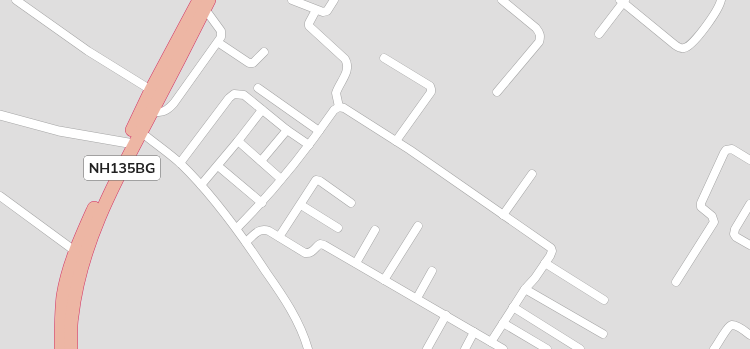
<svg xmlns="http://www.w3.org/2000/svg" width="750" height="349" viewBox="0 0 750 349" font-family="Mulish,sans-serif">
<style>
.residential{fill:#dfdede}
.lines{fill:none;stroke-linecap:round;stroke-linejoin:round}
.minor-casing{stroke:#a5a5a5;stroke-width:9}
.tertiary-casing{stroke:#a5a5a5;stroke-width:10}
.trunk-casing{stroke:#d23265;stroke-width:14}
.minor{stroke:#fff;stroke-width:8}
.tertiary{stroke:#fff;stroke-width:9}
.trunk{stroke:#edb6a4;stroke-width:13}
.labels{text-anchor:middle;stroke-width:3;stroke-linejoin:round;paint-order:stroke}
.shield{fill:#fff;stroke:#646464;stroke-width:1}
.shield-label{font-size:14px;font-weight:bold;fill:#212121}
</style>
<rect width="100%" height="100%" fill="#f1eee8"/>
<rect class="residential" x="0" y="0" width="750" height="349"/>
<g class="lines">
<g class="minor-casing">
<g id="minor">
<polyline points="16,0 88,51 151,90"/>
<polyline points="292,0 323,12 327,11 334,0"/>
<path d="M620,0L675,45C678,47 681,49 684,48C693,47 719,10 721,0"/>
<path d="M316,10L309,23V26L345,59C352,71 340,81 336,93L339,107"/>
<polyline points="599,34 625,0"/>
<polyline points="219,43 249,63 253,63 264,52"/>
<polyline points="384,58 430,86 431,89 431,92 396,141"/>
<polyline points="258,88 319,131"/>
<path d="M497,92L539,42C541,36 540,33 536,28L502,0"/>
<path d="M151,113C163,112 166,112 174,103L221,37V31L205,9"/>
<path d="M141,132C154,143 169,153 181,164C214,196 241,234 266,272C283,296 300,321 308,349"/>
<polyline points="238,141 281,179"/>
<polyline points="261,161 287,130"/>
<polyline points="180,163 229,98 234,94 244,95 287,130 309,145"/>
<polyline points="218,166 262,203"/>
<polyline points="201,185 238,141 262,110"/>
<polyline points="0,196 75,251"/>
<polyline points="750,204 735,229 734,234 736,237 750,245"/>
<polyline points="301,205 338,228"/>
<polyline points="503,215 532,174"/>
<path d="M237,228C273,192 305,152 334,110L339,107L344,108L410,150L551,248L552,251L550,256L535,278L525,289L491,342"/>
<polyline points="279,237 316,180 320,181 351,203"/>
<path d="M246,242C254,235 259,227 269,231L305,253C313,254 315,247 320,244L324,245L503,349"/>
<polyline points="356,263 375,230"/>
<polyline points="545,263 604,300"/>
<polyline points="384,280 418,226"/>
<polyline points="676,282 714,222 712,216 701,207 701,203 724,153 726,150 732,149 750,160"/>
<polyline points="525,289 603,334"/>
<polyline points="417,298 432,271"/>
<polyline points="513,307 580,349"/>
<polyline points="503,323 547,349"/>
<polyline points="427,349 446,315"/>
<polyline points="465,349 474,332"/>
<path d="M714,349C718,344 727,326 732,325C738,325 745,331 750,335"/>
</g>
</g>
<g class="tertiary-casing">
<polyline id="tertiary" points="0,115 59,131 134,144"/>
</g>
<g class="trunk-casing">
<g id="trunk">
<polyline points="132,130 151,90 199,0"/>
<path d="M61,349C61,331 61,314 63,296C68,265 81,237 94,208"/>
<path d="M71,349C71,338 70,327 72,316C80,245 115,181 148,119C169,79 189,40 209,0"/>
</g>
</g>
<use href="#minor" class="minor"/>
<use href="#tertiary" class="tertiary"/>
<use href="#trunk" class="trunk"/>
</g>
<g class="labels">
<rect class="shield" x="84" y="156" width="76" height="24" rx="3"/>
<g class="shield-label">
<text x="122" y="173">NH135BG</text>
</g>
</g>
</svg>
